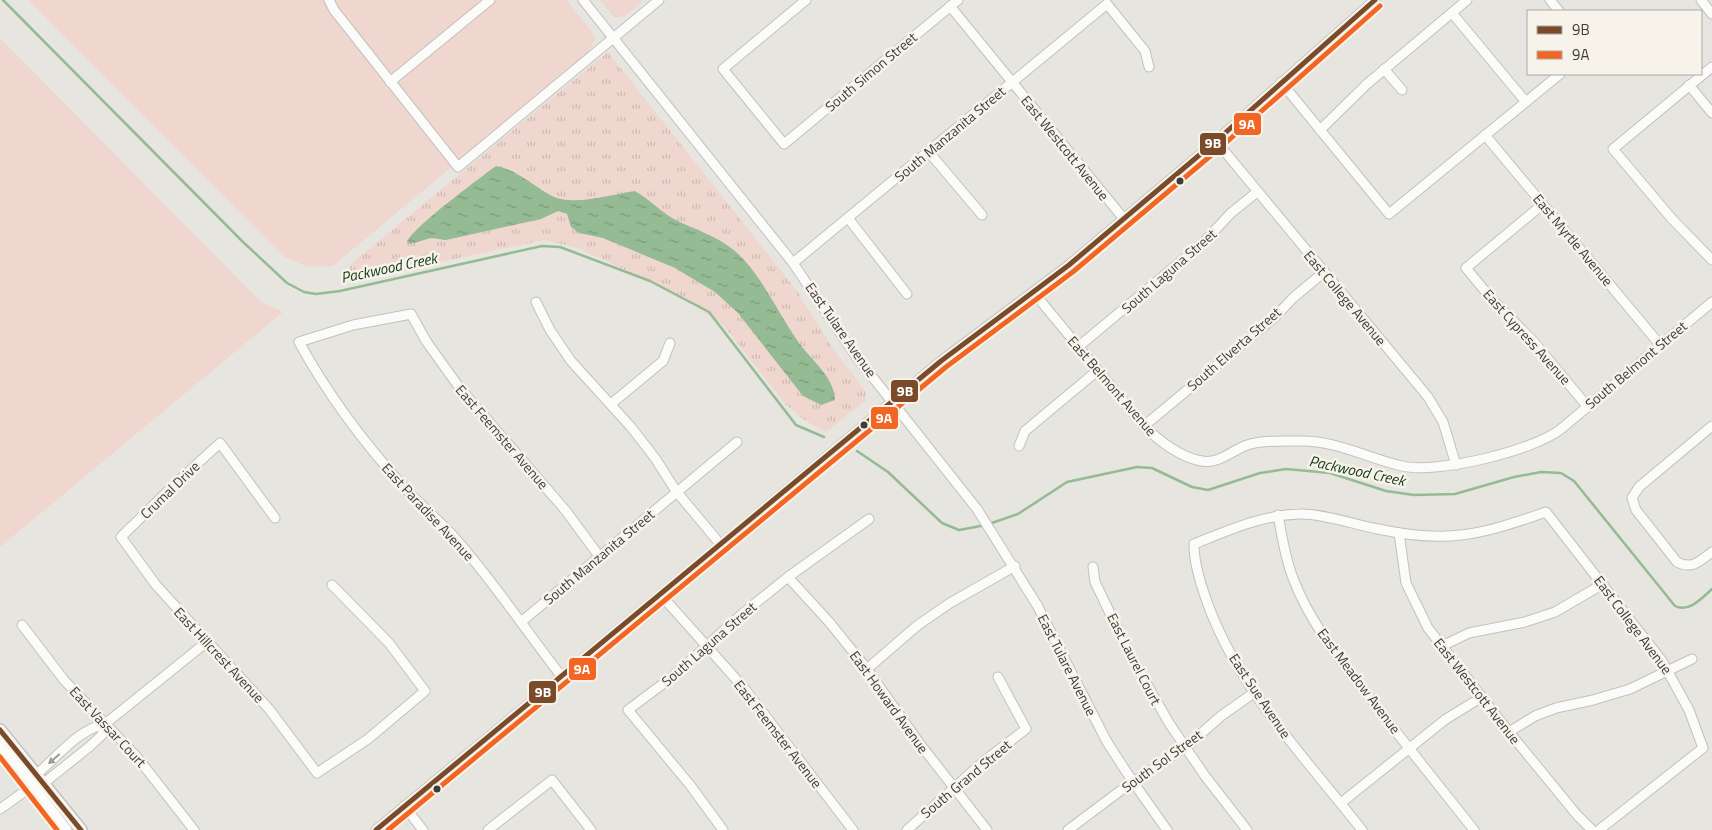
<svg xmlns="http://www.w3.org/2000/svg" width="1712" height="830" viewBox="0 0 1712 830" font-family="'Titillium Web',sans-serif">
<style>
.grass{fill:#efd7d0}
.park{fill:url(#park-tufts)}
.water{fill:url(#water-ripples)}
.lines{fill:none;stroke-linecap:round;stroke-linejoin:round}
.stream{stroke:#94bb93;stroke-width:2.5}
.minor-casing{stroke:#c3c1bd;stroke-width:11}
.major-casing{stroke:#c3c1bd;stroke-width:14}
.minor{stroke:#fbfbfa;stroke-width:9}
.major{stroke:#fbfbfa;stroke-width:11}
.bus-1-casing{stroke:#f7f3eb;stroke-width:9}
.bus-2-casing{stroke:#f7f3eb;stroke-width:9}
.bus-1{stroke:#7a4b2a;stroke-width:5}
.bus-2{stroke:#f26522;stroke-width:5}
.oneway{fill:#9c9c99}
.bus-dot{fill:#3d3c38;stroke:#f7f3eb;stroke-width:2}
.labels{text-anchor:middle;stroke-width:5;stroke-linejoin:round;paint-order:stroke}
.street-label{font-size:14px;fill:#3d3c38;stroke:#f7f3eb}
.water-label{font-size:15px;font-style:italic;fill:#0f3813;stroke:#f7f3eb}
.line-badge{stroke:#f7f3eb;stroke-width:2}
.badge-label{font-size:14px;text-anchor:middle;font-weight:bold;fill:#fff}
</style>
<defs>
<pattern id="park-tufts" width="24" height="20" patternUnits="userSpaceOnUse" patternTransform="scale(1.25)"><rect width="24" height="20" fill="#efd7d0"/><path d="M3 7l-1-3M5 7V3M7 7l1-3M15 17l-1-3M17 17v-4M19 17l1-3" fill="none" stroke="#ceb9b3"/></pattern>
<pattern id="water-ripples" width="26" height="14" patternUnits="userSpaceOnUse" patternTransform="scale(1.25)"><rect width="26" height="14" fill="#94bb93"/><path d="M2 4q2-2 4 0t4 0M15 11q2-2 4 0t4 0" fill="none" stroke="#7a9979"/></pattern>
</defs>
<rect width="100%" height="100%" fill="#e7e5e0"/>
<g class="grass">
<polygon points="28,0 567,0 596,37 588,53 333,266 307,267 283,256"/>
<polygon points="600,0 644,0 624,17 614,17"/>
<polygon points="0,38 261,302 283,312 0,547"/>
</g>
<polygon class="park" points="608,52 797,291 834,350 866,392 865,401 826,432 806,421 786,405 723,325 683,297 578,248 544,240 351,281 349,268 353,262"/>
<path class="water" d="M496,166C518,170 535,188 554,197C574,206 613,194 635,191C649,199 659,210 672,218C694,230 717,235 736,252C761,274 778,313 797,340C810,360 834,375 835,400L821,405L803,396L738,313L715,292L675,268L603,238L579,233L571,227L567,214L558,211L541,219L446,240L431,238L410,244L407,242C412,228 481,177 496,166Z"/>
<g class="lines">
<g class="stream">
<polyline points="3,0 242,241 287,283 304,292 316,294 340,291 542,246 560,247 650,281 709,312 796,425 824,437"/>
<path d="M857,451L888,472L942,523L959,530L986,525L1018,514L1067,482L1137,467L1152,468L1192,487L1208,490L1260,473L1286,469L1330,473L1386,491L1414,495L1455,494L1514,477L1541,472L1561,473L1574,481L1675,606C1689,613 1702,598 1712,589"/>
</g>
<g class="minor-casing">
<g id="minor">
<polyline points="329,0 334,10 458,167 659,0"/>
<polyline points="583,0 793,263 855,355 977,509 1037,605 1107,742 1133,782 1167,830"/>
<polyline points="806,0 723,69 784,144 958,0"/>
<polyline points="1550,0 1559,11"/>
<polyline points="1701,0 1712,14"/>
<polyline points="950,6 1124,219"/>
<polyline points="1452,13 1526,102"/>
<polyline points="1712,67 1613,149 1672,219 1712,260"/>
<polyline points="1384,69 1402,90"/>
<polyline points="390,82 490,0"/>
<polyline points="1281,82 1389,214 1560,74"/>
<polyline points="1689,85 1712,113"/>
<polyline points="1320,130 1367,84 1467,0"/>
<polyline points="1485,135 1661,346"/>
<polyline points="1216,141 1428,397 1443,422 1456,465"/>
<polyline points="928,151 982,215"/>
<polyline points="1543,204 1466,268 1490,297 1533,341 1587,406"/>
<polyline points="848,218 907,294"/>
<polyline points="793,263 1107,4 1145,51 1149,67"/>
<path d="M1034,293L1144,426C1158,440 1181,458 1202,461C1219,464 1231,451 1247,445C1263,440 1282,441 1299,441C1336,440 1367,458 1402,466C1437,474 1533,451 1561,429L1712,302"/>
<polyline points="536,302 550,330 571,361 631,427 655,458 676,491 721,545"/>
<polyline points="1078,347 1203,243 1231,213 1257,192"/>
<polyline points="611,404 663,361 670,343"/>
<polyline points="1144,426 1275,317 1293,298 1324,272"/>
<path d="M1712,426L1639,487L1632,498L1636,510L1677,562C1692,570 1700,561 1712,552"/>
<polyline points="1019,446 1025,431 1097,371"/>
<path d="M1278,515C1282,536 1285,558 1293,578C1310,624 1343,663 1373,702C1406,745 1440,787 1474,830"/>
<polyline points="275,518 220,443 174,485 121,537 156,585 269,709 317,773 368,739 425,691 389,643 332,585"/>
<polyline points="1399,533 1406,583 1428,628 1509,732 1577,815 1592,830"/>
<polyline points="1093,567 1095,582 1129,653 1169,723 1205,776 1247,830"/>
<polyline points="788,577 830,623 867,669 920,744 987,830"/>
<polyline points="661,595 744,688 853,830"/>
<polyline points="521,622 737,442"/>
<polyline points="22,625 64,680 137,757 194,830"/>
<polyline points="1442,646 1469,633 1525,622 1555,612 1603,584"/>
<polyline points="867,669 918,625 950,603 1015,566"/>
<path d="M562,677C526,631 494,582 455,538C439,520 420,505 404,487C363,442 328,395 299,342L353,325L411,314L426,341L459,387L566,511L599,556"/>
<polyline points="1509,732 1535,716 1556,708 1593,700 1630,689 1692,659"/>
<path d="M34,780L37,774C57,757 79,729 105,724L208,641"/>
<polyline points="1341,803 1446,719 1482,697"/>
<polyline points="404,806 423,830"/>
<polyline points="0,809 32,786 44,783 89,747 102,735 105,724"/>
<polyline points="376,830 721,545 941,361 1069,265 1216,141 1375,0"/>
<polyline points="488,830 552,780 591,830"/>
<polyline points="723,830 690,785 628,710 672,677 742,614 788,577 869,519"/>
<polyline points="907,830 984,761 1026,729 998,677"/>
<polyline points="1068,830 1120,791 1188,745 1221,716 1255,692"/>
<path d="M1362,830C1304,756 1235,686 1205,596C1199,579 1194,561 1194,544C1229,530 1262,515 1300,514C1320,513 1357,525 1378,529C1448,544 1480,535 1546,512L1662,661L1689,710L1703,748L1599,830"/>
</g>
</g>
<g class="major-casing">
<g id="major">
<polyline points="0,730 81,830"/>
<polyline points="0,745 66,830"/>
</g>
</g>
<use href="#minor" class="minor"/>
<use href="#major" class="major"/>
<g class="bus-1-casing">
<g id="bus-1">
<polyline points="0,730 81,830"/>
<polyline points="376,830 941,361 1069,265 1216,141 1375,0"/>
</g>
</g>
<g class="bus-2-casing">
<g id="bus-2">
<polyline points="0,757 57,830"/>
<polyline points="388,830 946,367 1074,271 1221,147 1380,6"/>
</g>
</g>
<use href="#bus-1" class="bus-1"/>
<use href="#bus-2" class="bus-2"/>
</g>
<defs><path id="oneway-solid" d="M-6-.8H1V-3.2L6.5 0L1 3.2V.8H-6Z" transform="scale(1.25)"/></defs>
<use class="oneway" href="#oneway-solid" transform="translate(54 759) rotate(139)"/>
<g class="bus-dot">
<circle cx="1180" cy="181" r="4.5"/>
<circle cx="864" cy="425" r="4.5"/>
<circle cx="437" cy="789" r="4.5"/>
</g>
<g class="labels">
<g class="street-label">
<text transform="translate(871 72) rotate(-40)" y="5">South Simon Street</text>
<text transform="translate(950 134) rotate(-40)" y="5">South Manzanita Street</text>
<text transform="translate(1065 148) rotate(51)" y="5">East Westcott Avenue</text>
<text transform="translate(1573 240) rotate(50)" y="5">East Myrtle Avenue</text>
<text transform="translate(1169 271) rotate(-41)" y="5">South Laguna Street</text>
<text transform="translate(1345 298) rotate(50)" y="5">East College Avenue</text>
<text transform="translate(841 330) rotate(55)" y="5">East Tulare Avenue</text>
<text transform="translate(1527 337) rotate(48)" y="5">East Cypress Avenue</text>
<text transform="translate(1234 349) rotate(-41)" y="5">South Elverta Street</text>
<text transform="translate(1636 365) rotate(-40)" y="5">South Belmont Street</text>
<text transform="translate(1112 386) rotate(49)" y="5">East Belmont Avenue</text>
<text transform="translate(502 437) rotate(49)" y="5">East Feemster Avenue</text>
<text transform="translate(170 490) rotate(-44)" y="5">Crumal Drive</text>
<text transform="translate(428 512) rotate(47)" y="5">East Paradise Avenue</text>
<text transform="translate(599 557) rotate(-40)" y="5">South Manzanita Street</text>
<text transform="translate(1633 625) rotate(53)" y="5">East College Avenue</text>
<text transform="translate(709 644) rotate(-41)" y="5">South Laguna Street</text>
<text transform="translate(219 655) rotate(47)" y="5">East Hillcrest Avenue</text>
<text transform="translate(1134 659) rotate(63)" y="5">East Laurel Court</text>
<text transform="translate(1067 665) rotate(63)" y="5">East Tulare Avenue</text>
<text transform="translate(1359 681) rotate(53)" y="5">East Meadow Avenue</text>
<text transform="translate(1477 691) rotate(52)" y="5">East Westcott Avenue</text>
<text transform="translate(1260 696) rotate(56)" y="5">East Sue Avenue</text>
<text transform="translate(889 702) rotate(54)" y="5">East Howard Avenue</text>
<text transform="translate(108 727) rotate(47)" y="5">East Vassar Court</text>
<text transform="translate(778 734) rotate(52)" y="5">East Feemster Avenue</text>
<text transform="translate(1162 761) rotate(-36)" y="5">South Sol Street</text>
<text transform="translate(966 779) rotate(-40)" y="5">South Grand Street</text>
</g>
<g class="water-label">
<text transform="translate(389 268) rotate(-12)" y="5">Packwood Creek</text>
<text transform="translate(1357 471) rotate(12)" y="5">Packwood Creek</text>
</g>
</g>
<g class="line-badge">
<rect x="1233" y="112" width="29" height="24" rx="5" fill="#f26522"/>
<rect x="1199" y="132" width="28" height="24" rx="5" fill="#7a4b2a"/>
<rect x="890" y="379" width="29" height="24" rx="5" fill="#7a4b2a"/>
<rect x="870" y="406" width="29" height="24" rx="5" fill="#f26522"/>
<rect x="568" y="657" width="29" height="24" rx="5" fill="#f26522"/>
<rect x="528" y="680" width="29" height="24" rx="5" fill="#7a4b2a"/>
</g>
<g class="badge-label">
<text x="1247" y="129">9A</text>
<text x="1213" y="148">9B</text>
<text x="905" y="396">9B</text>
<text x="884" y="423">9A</text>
<text x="582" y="674">9A</text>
<text x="543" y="697">9B</text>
</g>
<rect x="1527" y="10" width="175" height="65" fill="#f7f3eb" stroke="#adaaa3"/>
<rect x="1537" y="26" width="25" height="8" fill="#7a4b2a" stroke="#adaaa3"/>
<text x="1572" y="35" font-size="15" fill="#3d3c38">9B</text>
<rect x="1537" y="51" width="25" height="8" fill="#f26522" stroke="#adaaa3"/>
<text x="1572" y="60" font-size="15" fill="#3d3c38">9A</text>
</svg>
